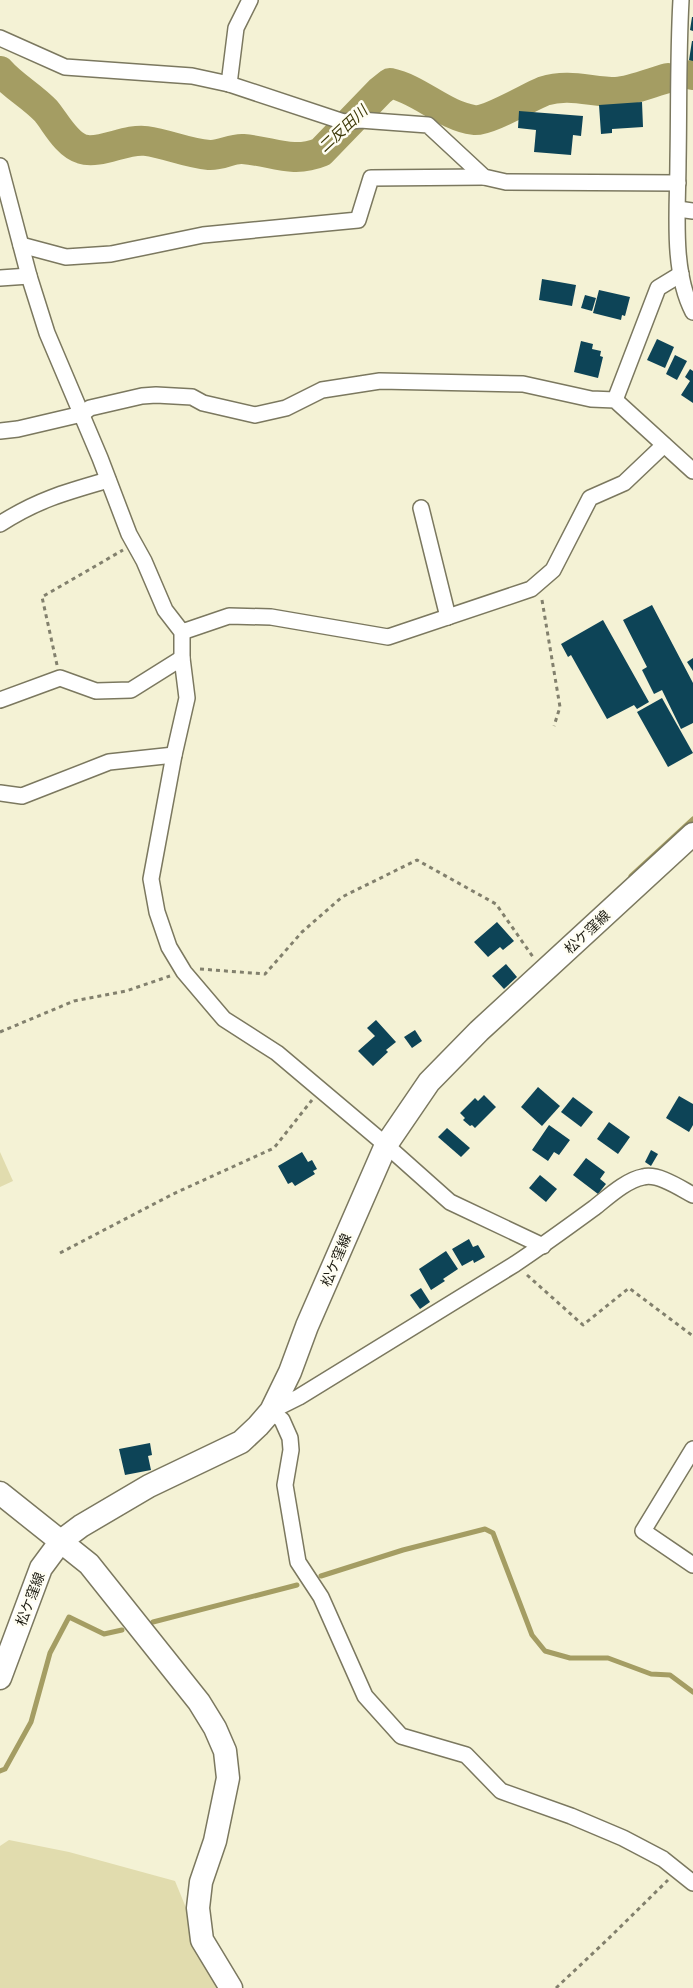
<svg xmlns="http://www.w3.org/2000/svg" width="693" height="1988" viewBox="0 0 693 1988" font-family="'Asap Condensed','Noto Sans JP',sans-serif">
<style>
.green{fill:#e1dcae}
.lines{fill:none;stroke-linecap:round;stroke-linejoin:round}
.stream{stroke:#a49d63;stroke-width:5}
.river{stroke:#a49d63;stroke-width:30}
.building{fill:#0d4457}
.street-casing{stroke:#7b785f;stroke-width:18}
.secondary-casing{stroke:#7b785f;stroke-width:25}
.path{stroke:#82806d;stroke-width:3;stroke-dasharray:4 4;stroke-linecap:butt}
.street{stroke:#fff;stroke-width:15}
.secondary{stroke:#fff;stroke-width:22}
.labels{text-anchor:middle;stroke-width:5;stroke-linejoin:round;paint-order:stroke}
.street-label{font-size:14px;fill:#1d1c12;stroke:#fffef3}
.water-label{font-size:15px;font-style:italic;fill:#3f3a09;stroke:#fffef3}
</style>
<rect width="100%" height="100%" fill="#f4f2d5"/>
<g class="green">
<polygon points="0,1152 13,1181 0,1187"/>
<polygon points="9,1840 69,1852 175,1881 219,1988 0,1988 0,1846"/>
</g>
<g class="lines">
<g class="stream">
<polyline points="631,876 693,819"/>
<polyline points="321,1576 403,1550 485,1529 493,1533 532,1635 545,1651 570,1658 608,1658 651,1674 670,1675 693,1692"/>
<polyline points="153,1622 297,1585"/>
<polyline points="0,1771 5,1769 31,1722 50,1653 69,1617 104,1634 122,1630"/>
</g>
<g class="river">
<path d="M0,71C13,86 32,96 46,111C56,123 66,144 82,149C99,155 127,138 146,141C168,144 186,153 209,155C221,156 232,148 243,149C272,151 292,164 321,152L380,91L390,83C419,89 444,116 474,120C487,122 529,97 544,91C569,83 591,92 616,92C631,91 653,82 668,78"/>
<polyline points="692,75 693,75"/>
</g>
</g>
<g class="building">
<polygon points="692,17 693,17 693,31 690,30"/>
<polygon points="692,41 693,41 693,61 689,60"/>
<polygon points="642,102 643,127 612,129 612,133 601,134 599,105"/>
<polygon points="519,111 583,116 581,136 573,135 571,155 534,152 536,130 518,128"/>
<polygon points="542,279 576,285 572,306 539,300"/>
<polygon points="599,290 630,297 625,316 622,315 621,320 593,313"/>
<polygon points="585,295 596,298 592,311 581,308"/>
<polygon points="657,339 674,347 665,368 647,360"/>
<polygon points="581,341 593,344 592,349 601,351 600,356 603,357 598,378 574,372"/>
<polygon points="675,355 687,361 677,380 666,374"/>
<polygon points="690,369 693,371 693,403 681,395 690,381 685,377"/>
<polygon points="652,605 693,683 693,723 681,729 662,690 654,694 642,670 647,667 623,620"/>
<polygon points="603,620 649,702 637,709 634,705 607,719 571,655 568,657 561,644"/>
<polygon points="693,658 693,671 687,662"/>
<polygon points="662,698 693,753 668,767 637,712"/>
<polygon points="497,922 514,941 503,950 500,947 488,957 474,942"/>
<polygon points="506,964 517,977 504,989 492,976"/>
<polygon points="376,1020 396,1042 386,1050 388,1052 373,1066 358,1051 375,1036 367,1028"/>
<polygon points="415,1030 422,1041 412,1048 404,1037"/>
<polygon points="538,1087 560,1106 542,1126 521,1107"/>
<polygon points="484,1095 496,1107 475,1128 472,1125 470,1126 463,1120 465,1118 460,1113 475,1098 478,1101"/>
<polygon points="679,1096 693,1104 693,1125 689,1132 666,1118"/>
<polygon points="573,1097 593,1112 581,1127 561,1112"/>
<polygon points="609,1122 630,1137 618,1154 597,1139"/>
<polygon points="549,1125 570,1140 559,1155 554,1152 548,1161 532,1150"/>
<polygon points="447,1128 470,1148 461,1157 438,1137"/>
<polygon points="651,1150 658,1154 651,1166 645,1162"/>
<polygon points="302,1152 308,1162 312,1160 317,1169 313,1171 315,1174 295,1186 292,1182 288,1184 278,1166"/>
<polygon points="586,1158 605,1172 600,1179 606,1184 598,1194 573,1175"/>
<polygon points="540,1175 557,1189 546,1202 529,1188"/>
<polygon points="469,1239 473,1247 478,1245 485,1257 474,1263 473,1260 462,1266 452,1249"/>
<polygon points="446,1251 458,1269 443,1279 445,1281 431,1290 419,1269"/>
<polygon points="421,1288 430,1302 420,1309 410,1295"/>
<polygon points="150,1443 152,1455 148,1456 151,1470 125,1475 119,1449"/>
</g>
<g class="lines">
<g class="street-casing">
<g id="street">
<path d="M681,0C678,54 679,107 678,161C678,208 671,270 693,312"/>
<polyline points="0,38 65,67 192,76 229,84 344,122 360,120 428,125 484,177 506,182 678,183"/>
<polyline points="229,84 236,28 250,0"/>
<polyline points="0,166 29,276 47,333 100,458 129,534 144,561 165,610 182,632 182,658 187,698 174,755 151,879 157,912 169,947 184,972 224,1019 277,1053 386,1145 450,1202 543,1246"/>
<polyline points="678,209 693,211"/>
<polyline points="21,245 66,257 111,254 203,235 358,220 371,178 484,177"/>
<polyline points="0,278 29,276"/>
<polyline points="615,400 658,288 681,274"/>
<polyline points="0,431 18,429 82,414 90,408 142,396 156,395 192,397 203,403 255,415 286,408 322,390 380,381 523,384 591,399 615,400 693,471"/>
<polyline points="421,508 448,617"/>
<path d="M0,524C37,500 66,492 108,480"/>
<polyline points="182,632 229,616 271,617 388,637 531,589 553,570 590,498 624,483 664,445"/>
<polyline points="0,700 60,678 96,691 131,690 182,658"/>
<polyline points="0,793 22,796 109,762 174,755"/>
<path d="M693,1195C680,1188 658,1173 643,1177C626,1180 607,1198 594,1208C568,1227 542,1246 515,1264L299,1397L271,1411L282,1420L290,1438L291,1450L285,1485L298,1562L321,1597L365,1696L401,1736L466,1755L501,1791L571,1816L623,1838L663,1859L693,1883"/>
<polyline points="693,1449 643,1531 693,1565"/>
</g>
</g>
<g class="secondary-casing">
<g id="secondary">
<polyline points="0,1493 89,1564 199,1702 215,1728 225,1751 228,1778 215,1841 201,1882 198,1908 202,1940 231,1988"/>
<polyline points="0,1678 41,1568 61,1541 81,1526 149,1486 241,1442 258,1426 271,1411 290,1372 307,1326 386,1145 429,1082 479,1031 693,834"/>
</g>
</g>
<g class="path">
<polyline points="542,600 560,707 554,726"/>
<polyline points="57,665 42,597 123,550"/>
<polyline points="200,969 265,974 302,932 342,897 417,860 496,904 533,957"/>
<polyline points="0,1032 74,1001 126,991 170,976"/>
<polyline points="60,1253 173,1194 274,1148 312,1100"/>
<polyline points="527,1275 583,1325 629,1288 693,1336"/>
<polyline points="556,1988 608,1939 668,1880"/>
</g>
<use href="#street" class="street"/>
<use href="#secondary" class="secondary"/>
</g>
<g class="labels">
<g class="street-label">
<text transform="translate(587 932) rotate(-43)" y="5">松ケ窪線</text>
<text transform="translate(336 1260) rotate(-67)" y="5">松ケ窪線</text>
<text transform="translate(30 1599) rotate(-69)" y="5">松ケ窪線</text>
</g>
<g class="water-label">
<text transform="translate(343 129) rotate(-43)" y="5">二反田川</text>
</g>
</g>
</svg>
